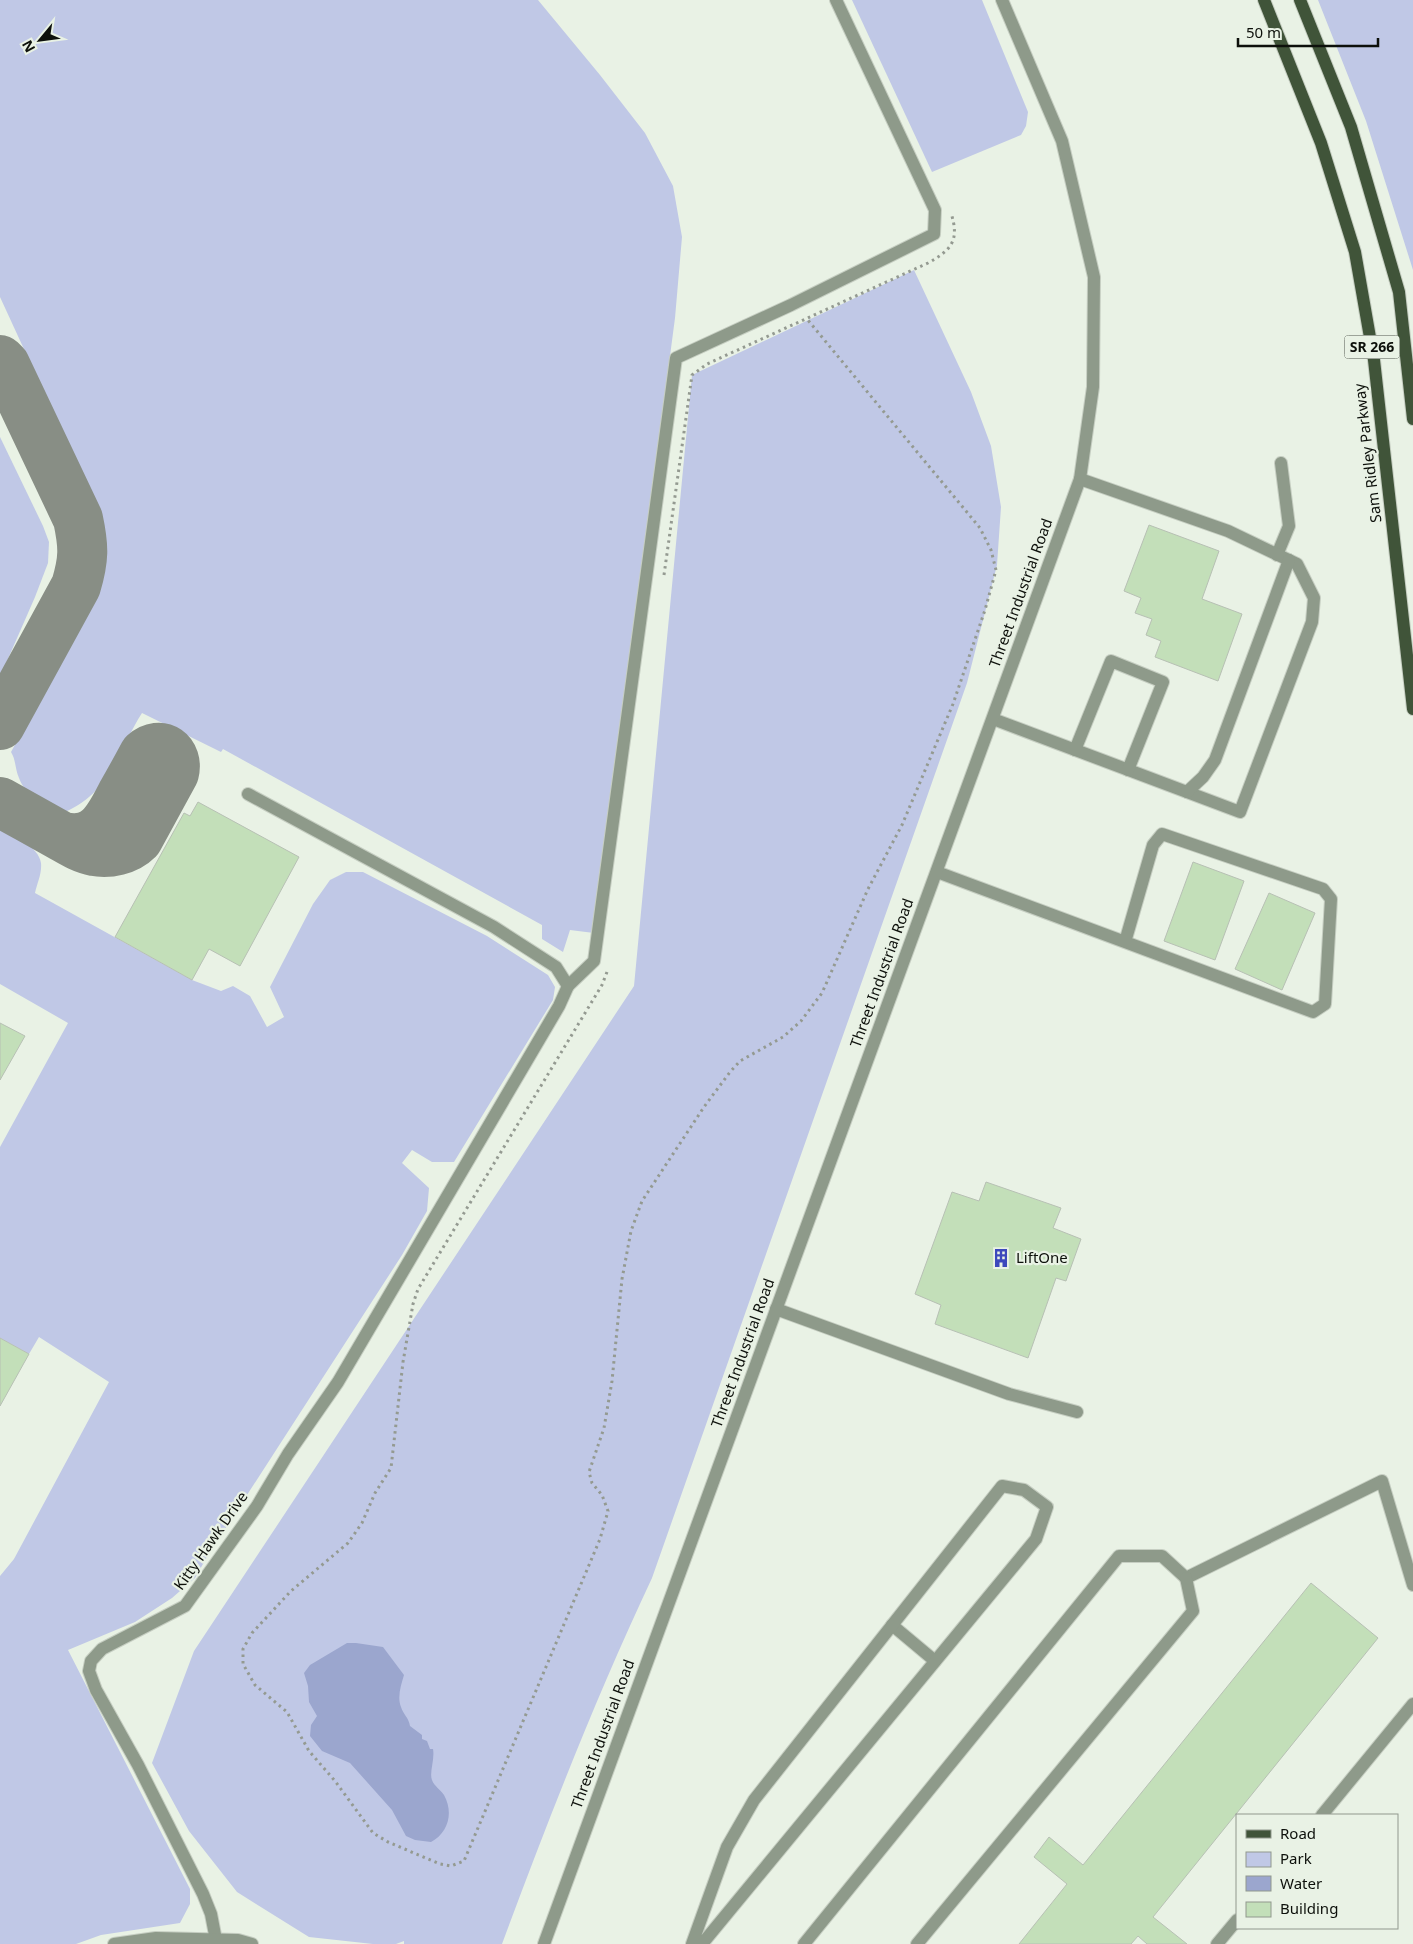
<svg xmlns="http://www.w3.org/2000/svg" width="1413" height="1944" viewBox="0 0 1413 1944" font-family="'Noto Sans',sans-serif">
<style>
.green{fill:#c0c8e6}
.water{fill:#9ba6ce}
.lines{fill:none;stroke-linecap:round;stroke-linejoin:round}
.taxiway{stroke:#888e85;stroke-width:50}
.building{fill:#c3dfb9;stroke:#b7c0b4}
.minor-casing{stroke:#c6cec2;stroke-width:14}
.major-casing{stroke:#c6cec2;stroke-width:14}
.path{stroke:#949a91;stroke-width:3;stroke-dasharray:2.5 4;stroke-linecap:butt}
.minor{stroke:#8e9a8a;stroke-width:12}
.major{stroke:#405439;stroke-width:12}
.labels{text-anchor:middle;stroke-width:4.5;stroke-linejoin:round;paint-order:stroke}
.shield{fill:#e9f2e5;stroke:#4f544c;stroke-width:1}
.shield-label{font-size:14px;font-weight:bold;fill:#0d100b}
.street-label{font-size:15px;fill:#0d100b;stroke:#e9f2e5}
.poi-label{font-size:15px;fill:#0d100b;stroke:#e9f2e5;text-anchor:start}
</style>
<rect width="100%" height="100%" fill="#e9f2e5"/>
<g class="green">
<path d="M0,0H538L600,75L645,133L673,186L682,237L675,318L594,933L570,930L563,952L542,939V925L223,749L221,752L142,713C117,752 112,791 65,812C49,807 25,796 19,778C15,769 16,760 11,752L87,613L103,577L105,536L98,510L0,297Z"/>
<polygon points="852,0 982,0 1028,112 1026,126 1021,135 932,172"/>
<polygon points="1318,0 1413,0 1413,270 1366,121"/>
<path d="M914,270L971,392L991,446L1001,507L997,565L967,683L652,1578C596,1697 548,1820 502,1944H404V1941L396,1944H373L309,1937L237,1892L189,1831L152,1763L194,1651L634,986L692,375Z"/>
<polygon points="0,437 43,526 49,542 48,563 35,597 0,677"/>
<path d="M0,829C13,834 39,847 41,863C42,874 37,883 35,893L192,980L221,991L233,986L250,996L267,1027L284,1017L270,987L313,904L330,880L346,872H363L487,936L548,975L555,987L553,1000L454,1162H432L412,1150L402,1163L429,1188L427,1211L402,1255L207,1557L195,1578L172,1598L135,1622L68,1650L190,1889V1904L180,1923L101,1935L76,1944H0V1576L14,1559L109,1382L39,1337L29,1354L0,1338V1147L68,1023L0,984Z"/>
</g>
<path class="water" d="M347,1643H356L383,1647L404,1675C401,1685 397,1697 401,1707C403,1714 409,1718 410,1726L422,1735V1739L427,1741L430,1749H433C435,1759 429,1773 432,1780C434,1786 441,1790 444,1795C454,1813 448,1833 431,1842L415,1840L406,1836L392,1810L350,1763L322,1751L310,1736L311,1725L317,1716L309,1702L308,1686L304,1673L310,1665Z"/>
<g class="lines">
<g class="taxiway">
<path d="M0,360L5,365L78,519C84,547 84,559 76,586L0,725"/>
<path d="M0,802C20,813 39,824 59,835C70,841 82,849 94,851C109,854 127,850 138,839L174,773C179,753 161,739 144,754C137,767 130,780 123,792C109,819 98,844 63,837"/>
</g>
</g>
<g class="building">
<polygon points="1149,525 1219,551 1202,599 1242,614 1218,681 1155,657 1161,641 1146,635 1152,619 1135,613 1141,598 1124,591"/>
<polygon points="198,802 299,857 240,966 209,949 192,980 115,937 184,813 190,816"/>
<polygon points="1193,862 1244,881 1215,960 1164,941"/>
<polygon points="1269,893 1315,913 1282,990 1235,969"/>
<polygon points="0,1023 25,1036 0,1080"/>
<polygon points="986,1182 1061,1208 1053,1228 1081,1239 1066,1281 1056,1278 1028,1358 935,1324 941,1305 915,1294 952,1192 979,1201"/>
<polygon points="0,1338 29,1354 0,1406"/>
<polygon points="1311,1583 1378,1638 1153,1917 1187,1944 1147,1944 1138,1936 1131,1944 1019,1944 1067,1884 1034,1857 1049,1837 1083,1865"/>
</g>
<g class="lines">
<g class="minor-casing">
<g id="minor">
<polyline points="1277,555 1289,526 1281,463"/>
<polyline points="993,719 1240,812 1312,622 1314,598 1297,564 1228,531 1080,479"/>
<polyline points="1075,750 1111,661 1163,682 1128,770"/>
<polyline points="1187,792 1203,777 1215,760 1289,560"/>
<polyline points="937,872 1313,1012 1325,1004 1331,899 1323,889 1162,834 1153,845 1125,942"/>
<polyline points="568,986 594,961 676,358 791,305 934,234 935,210 836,0"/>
<polyline points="776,1309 1009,1394 1077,1412"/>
<polyline points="892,1625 935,1661"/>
<polyline points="1322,1815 1413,1704"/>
<polyline points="216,1940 211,1914 203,1894 138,1765 96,1690 89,1671 91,1661 102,1649 185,1606 257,1506 288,1454 338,1382 559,1006 568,986 556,967 494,927 248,794"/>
<polyline points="114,1944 156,1938 238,1940 252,1944"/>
<polyline points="544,1944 1080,479 1093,387 1094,277 1062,141 1002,0"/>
<polyline points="692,1944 727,1847 754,1800 1002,1486 1024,1490 1047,1507 1036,1539 702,1944"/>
<polyline points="804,1944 1119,1556 1162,1556 1186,1578 1382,1481 1413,1585"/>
<polyline points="917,1944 1193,1611 1186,1578"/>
<polyline points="1217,1944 1237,1920"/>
</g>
</g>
<g class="major-casing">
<g id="major">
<polyline points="1264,0 1321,143 1355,252 1374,360 1413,709"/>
<polyline points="1300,0 1351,127 1399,292 1413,419"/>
</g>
</g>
<g class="path">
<path d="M664,575L692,375L707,364L928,263C951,250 960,241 951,213"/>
<polyline points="607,972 602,985 418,1289 413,1304 403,1362 391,1468 375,1493 362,1523 348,1543 291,1591 252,1633 243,1649 243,1664 255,1685 287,1712 309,1751 335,1781 373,1833 388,1842 440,1864 451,1866 464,1861 600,1539 608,1511 602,1495 592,1483 589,1472 604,1428 612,1381 622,1279 631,1231 642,1201 704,1107 730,1072 740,1061 783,1037 801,1021 822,993 868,889 902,825 953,704 985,610 996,570 991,550 980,528 807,319"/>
</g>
<use href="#minor" class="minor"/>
<use href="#major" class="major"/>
</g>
<defs>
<g id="building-bare" transform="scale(1.5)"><path d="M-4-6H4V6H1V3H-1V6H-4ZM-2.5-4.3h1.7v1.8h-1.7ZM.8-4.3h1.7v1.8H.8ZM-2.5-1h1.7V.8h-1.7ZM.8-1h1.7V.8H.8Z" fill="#3c48bc" stroke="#e9f2e5" stroke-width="2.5" paint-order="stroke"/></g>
</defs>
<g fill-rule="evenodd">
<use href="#building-bare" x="1001" y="1258"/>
</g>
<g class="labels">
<rect class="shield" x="1344.5" y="335.5" width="55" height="23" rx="4"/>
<g class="shield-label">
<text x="1372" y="352">SR 266</text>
</g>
<g class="street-label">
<text transform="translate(1368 453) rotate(-97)" y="5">Sam Ridley Parkway</text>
<text transform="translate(1021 593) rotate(-70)" y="5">Threet Industrial Road</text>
<text transform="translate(882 973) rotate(-70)" y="5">Threet Industrial Road</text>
<text transform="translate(743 1353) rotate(-70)" y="5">Threet Industrial Road</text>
<text transform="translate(211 1541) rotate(-55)" y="5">Kitty Hawk Drive</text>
<text transform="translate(603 1734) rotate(-70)" y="5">Threet Industrial Road</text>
</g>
<g class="poi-label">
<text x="1016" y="1263">LiftOne</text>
</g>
</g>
<rect x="1236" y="1814" width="162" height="115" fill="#e9f2e5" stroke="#91988e"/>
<rect x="1246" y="1830" width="25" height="8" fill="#405439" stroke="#91988e"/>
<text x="1280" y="1839" font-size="15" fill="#0d100b">Road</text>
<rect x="1246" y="1852" width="25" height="15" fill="#c0c8e6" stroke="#91988e"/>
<text x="1280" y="1864" font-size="15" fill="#0d100b">Park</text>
<rect x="1246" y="1876" width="25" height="15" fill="#9ba6ce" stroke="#91988e"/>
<text x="1280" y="1889" font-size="15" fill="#0d100b">Water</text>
<rect x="1246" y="1902" width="25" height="15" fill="#c3dfb9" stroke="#91988e"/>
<text x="1280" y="1914" font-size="15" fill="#0d100b">Building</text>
<g transform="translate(40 40) rotate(241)" stroke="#e9f2e5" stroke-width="4" paint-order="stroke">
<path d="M0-4L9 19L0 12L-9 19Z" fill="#0d100b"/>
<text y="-8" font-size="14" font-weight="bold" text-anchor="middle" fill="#0d100b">N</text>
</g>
<path d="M1238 38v8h140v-8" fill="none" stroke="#0d100b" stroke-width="2.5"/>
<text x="1246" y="38" font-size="15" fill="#0d100b" stroke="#e9f2e5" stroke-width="4" paint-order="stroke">50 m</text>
</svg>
